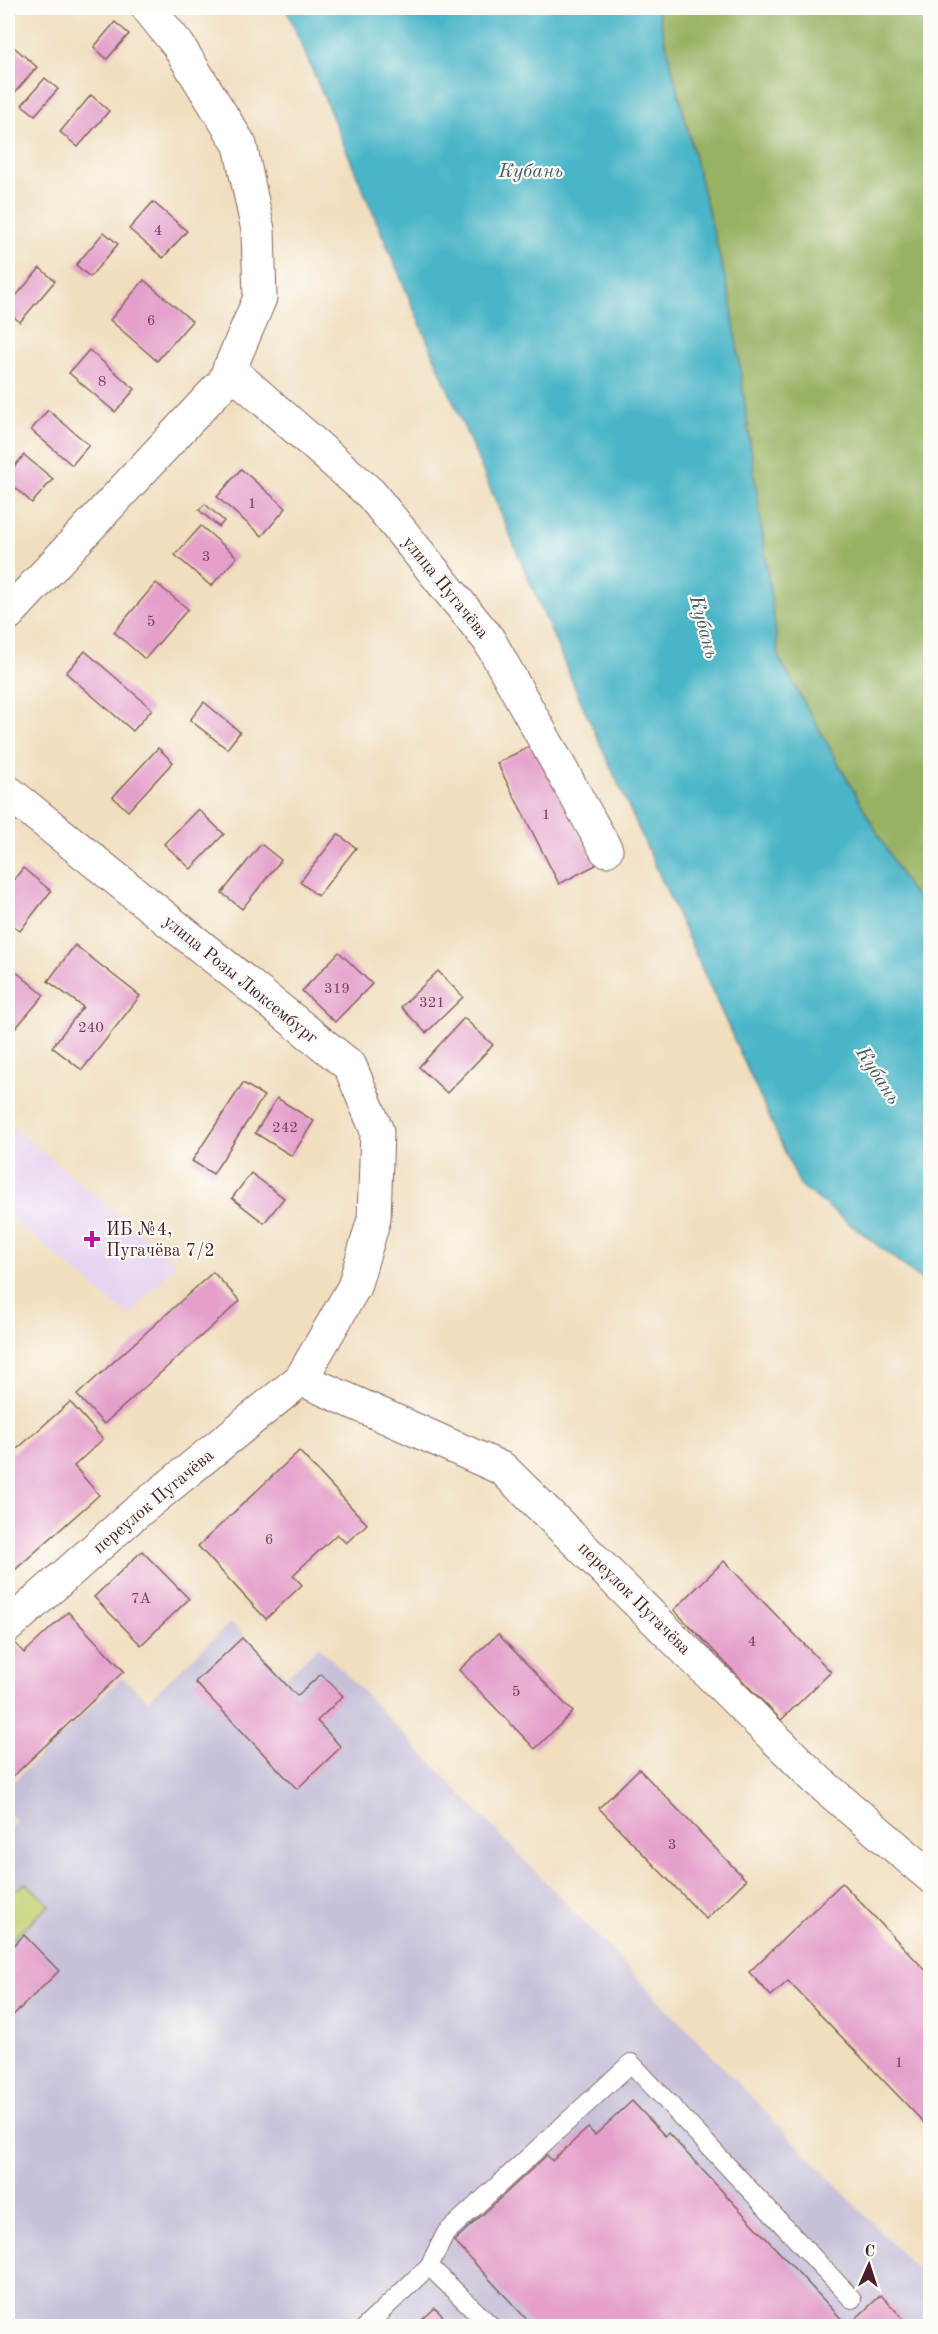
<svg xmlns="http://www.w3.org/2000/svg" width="938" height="2334" viewBox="0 0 938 2334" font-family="'Old Standard TT',serif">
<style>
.built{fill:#e5d3f1}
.industrial{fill:#c7c0d9}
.green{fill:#c1cf71;stroke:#86774e;stroke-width:1.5}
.forest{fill:#98b263;stroke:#716847;stroke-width:1.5}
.water{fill:#4ab5c7;stroke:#4a6a79;stroke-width:1.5}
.building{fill:#e49fcb}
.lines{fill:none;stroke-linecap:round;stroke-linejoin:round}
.lane-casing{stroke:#84625e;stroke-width:20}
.street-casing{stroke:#84625e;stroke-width:35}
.lane{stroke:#fff;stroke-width:18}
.street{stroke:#fff;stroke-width:33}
.poi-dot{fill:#b5179e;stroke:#fdfcf7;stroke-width:2}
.labels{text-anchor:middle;stroke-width:4.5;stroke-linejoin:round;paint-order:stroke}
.number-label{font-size:15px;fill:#703f53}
.street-label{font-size:18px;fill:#4a1f2b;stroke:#fdfcf7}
.poi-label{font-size:18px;fill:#4a1f2b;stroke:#fdfcf7;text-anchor:start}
.water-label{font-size:20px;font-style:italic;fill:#4a5b69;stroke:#fdfcf7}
</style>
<rect width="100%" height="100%" fill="#fdfcf7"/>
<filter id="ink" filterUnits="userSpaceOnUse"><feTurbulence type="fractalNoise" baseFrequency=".0167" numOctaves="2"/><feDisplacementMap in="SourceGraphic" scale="12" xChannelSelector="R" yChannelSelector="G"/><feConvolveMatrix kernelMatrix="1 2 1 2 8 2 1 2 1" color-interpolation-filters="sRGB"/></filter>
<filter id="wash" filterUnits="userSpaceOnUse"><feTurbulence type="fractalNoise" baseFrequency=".008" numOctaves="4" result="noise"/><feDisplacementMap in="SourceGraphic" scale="24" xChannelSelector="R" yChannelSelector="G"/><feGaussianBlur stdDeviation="1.35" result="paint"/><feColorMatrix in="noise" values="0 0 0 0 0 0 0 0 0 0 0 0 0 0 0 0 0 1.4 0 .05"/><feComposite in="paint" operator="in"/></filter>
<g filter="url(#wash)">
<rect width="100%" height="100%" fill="#f0debe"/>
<polygon class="built" points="8,1123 176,1263 130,1317 8,1215"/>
<polygon class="industrial" points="231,1622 286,1677 319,1646 930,2283 930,2326 8,2326 8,1829 16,1822 8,1812 8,1786 122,1677 148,1700"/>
<polygon class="green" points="26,1883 50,1905 8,1942 8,1895"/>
<polygon class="forest" points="657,8 930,8 930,908 909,889 779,658 731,302"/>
<polygon class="water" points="286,8 657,8 731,302 779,658 909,889 930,908 930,1286 800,1185 578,695"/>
<g id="blocks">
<g class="building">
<polygon points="115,22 129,34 107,59 94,47"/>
<polygon points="8,42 37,67 11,97 8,94"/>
<polygon points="45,78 58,89 35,115 22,105"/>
<polygon points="91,95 109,111 78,147 60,132"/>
<polygon points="153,202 187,231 163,258 129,229"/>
<polygon points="104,232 118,244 90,277 76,265"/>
<polygon points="40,268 55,281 20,322 8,312 8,305"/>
<polygon points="144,280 192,321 157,361 110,320"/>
<polygon points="89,350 135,389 115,412 69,373"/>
<polygon points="48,410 89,445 72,465 31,430"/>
<polygon points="24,455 53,479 32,503 8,481 8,474"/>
<polygon points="241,469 286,508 262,536 217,497"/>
<polygon points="205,504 224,521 219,527 199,510"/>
<polygon points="201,526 237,557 211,586 175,555"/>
<polygon points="156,583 188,609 145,659 114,632"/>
<polygon points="85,651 152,709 133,731 66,673"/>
<polygon points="204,702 240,732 227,749 190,720"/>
<polygon points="534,744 596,865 559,884 497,763"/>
<polygon points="158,748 173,762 128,811 113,797"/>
<polygon points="198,809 224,834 191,869 164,844"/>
<polygon points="338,834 356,848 318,896 300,882"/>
<polygon points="261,844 281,860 242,909 222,893"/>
<polygon points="23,868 51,891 20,931 8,921 8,887"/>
<polygon points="75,945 140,996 82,1070 52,1047 83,1007 48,981"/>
<polygon points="339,952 372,984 335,1022 302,991"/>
<polygon points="8,965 44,995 15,1029 8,1023"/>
<polygon points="438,971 463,997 426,1033 401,1007"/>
<polygon points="464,1018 493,1045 447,1093 419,1067"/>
<polygon points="243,1083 264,1096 213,1174 192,1161"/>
<polygon points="277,1098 314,1121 292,1156 255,1133"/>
<polygon points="251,1173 284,1198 264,1223 232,1198"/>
<polygon points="213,1272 240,1301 104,1424 77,1395"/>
<polygon points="70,1402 103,1439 74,1466 99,1495 8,1576 8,1457"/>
<polygon points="299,1451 367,1524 346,1543 337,1534 293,1575 302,1585 266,1619 198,1546"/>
<polygon points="142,1551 189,1599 141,1645 94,1597"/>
<polygon points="724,1561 831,1672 781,1720 674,1610"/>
<polygon points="68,1612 124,1671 8,1781 8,1644 12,1640 24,1653"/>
<polygon points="498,1634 573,1712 535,1749 459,1670"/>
<polygon points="242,1638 297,1696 321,1674 343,1696 317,1721 341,1747 297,1789 195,1682"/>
<polygon points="639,1769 746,1880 706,1919 599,1808"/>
<polygon points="842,1883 930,1975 930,2129 788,1981 771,1996 749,1972"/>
<polygon points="24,1935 59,1971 8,2020 8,1951"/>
<polygon points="632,2101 665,2136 668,2133 848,2326 881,2295 910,2326 533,2326 454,2241 547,2155 552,2161 588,2128 595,2135"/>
<polygon points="435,2308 452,2326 415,2326"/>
</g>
</g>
</g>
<g filter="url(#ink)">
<use href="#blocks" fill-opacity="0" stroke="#84625e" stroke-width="1.5"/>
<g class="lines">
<g class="lane-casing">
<g id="lane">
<polyline points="429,2266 446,2233 631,2063 852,2299"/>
<polyline points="366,2326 429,2266 491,2326"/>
</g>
</g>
<g class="street-casing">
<g id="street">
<polyline points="229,369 371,494 489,640 606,850"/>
<polyline points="8,614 224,382 260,298 258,230 240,145 178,45 148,8"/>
<polyline points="8,792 350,1066 377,1131 374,1219 354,1287 301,1379 131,1517 8,1626"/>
<polyline points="301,1379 503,1469 818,1781 930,1876"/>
</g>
</g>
<use href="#lane" class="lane"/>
<use href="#street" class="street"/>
</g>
</g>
<path class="poi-dot" d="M89 1230h6v6h6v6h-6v6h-6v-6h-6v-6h6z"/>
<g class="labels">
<g class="number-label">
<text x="158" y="235">4</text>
<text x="151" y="325">6</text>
<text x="102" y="386">8</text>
<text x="252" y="508">1</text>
<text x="206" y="561">3</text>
<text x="151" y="626">5</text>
<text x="546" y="819">1</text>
<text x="337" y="993">319</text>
<text x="432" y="1007">321</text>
<text x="91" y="1032">240</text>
<text x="285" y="1132">242</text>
<text x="269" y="1544">6</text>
<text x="141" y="1603">7А</text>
<text x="752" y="1646">4</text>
<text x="516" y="1696">5</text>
<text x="672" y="1849">3</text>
<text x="899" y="2067">1</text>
</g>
<g class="street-label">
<text transform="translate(446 587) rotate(51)" y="6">улица Пугачёва</text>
<text transform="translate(241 979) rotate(39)" y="6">улица Розы Люксембург</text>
<text transform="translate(153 1501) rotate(-40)" y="6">переулок Пугачёва</text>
<text transform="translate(635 1598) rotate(45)" y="6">переулок Пугачёва</text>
</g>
<g class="poi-label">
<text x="106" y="1235">ИБ №4,<tspan x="106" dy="21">Пугачёва 7/2</tspan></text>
</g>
<g class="water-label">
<text x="531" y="177">Кубань</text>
<text transform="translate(705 627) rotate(75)" y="7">Кубань</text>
<text transform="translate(879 1075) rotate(57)" y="7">Кубань</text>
</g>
</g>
<rect width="938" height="2334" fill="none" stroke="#fdfcf7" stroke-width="30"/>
<g transform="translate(869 2265) rotate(3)" stroke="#fdfcf7" stroke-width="4.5" paint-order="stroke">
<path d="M0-4.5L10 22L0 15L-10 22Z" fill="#4a1f2b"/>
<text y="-9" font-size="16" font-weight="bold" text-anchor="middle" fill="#4a1f2b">С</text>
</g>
</svg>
